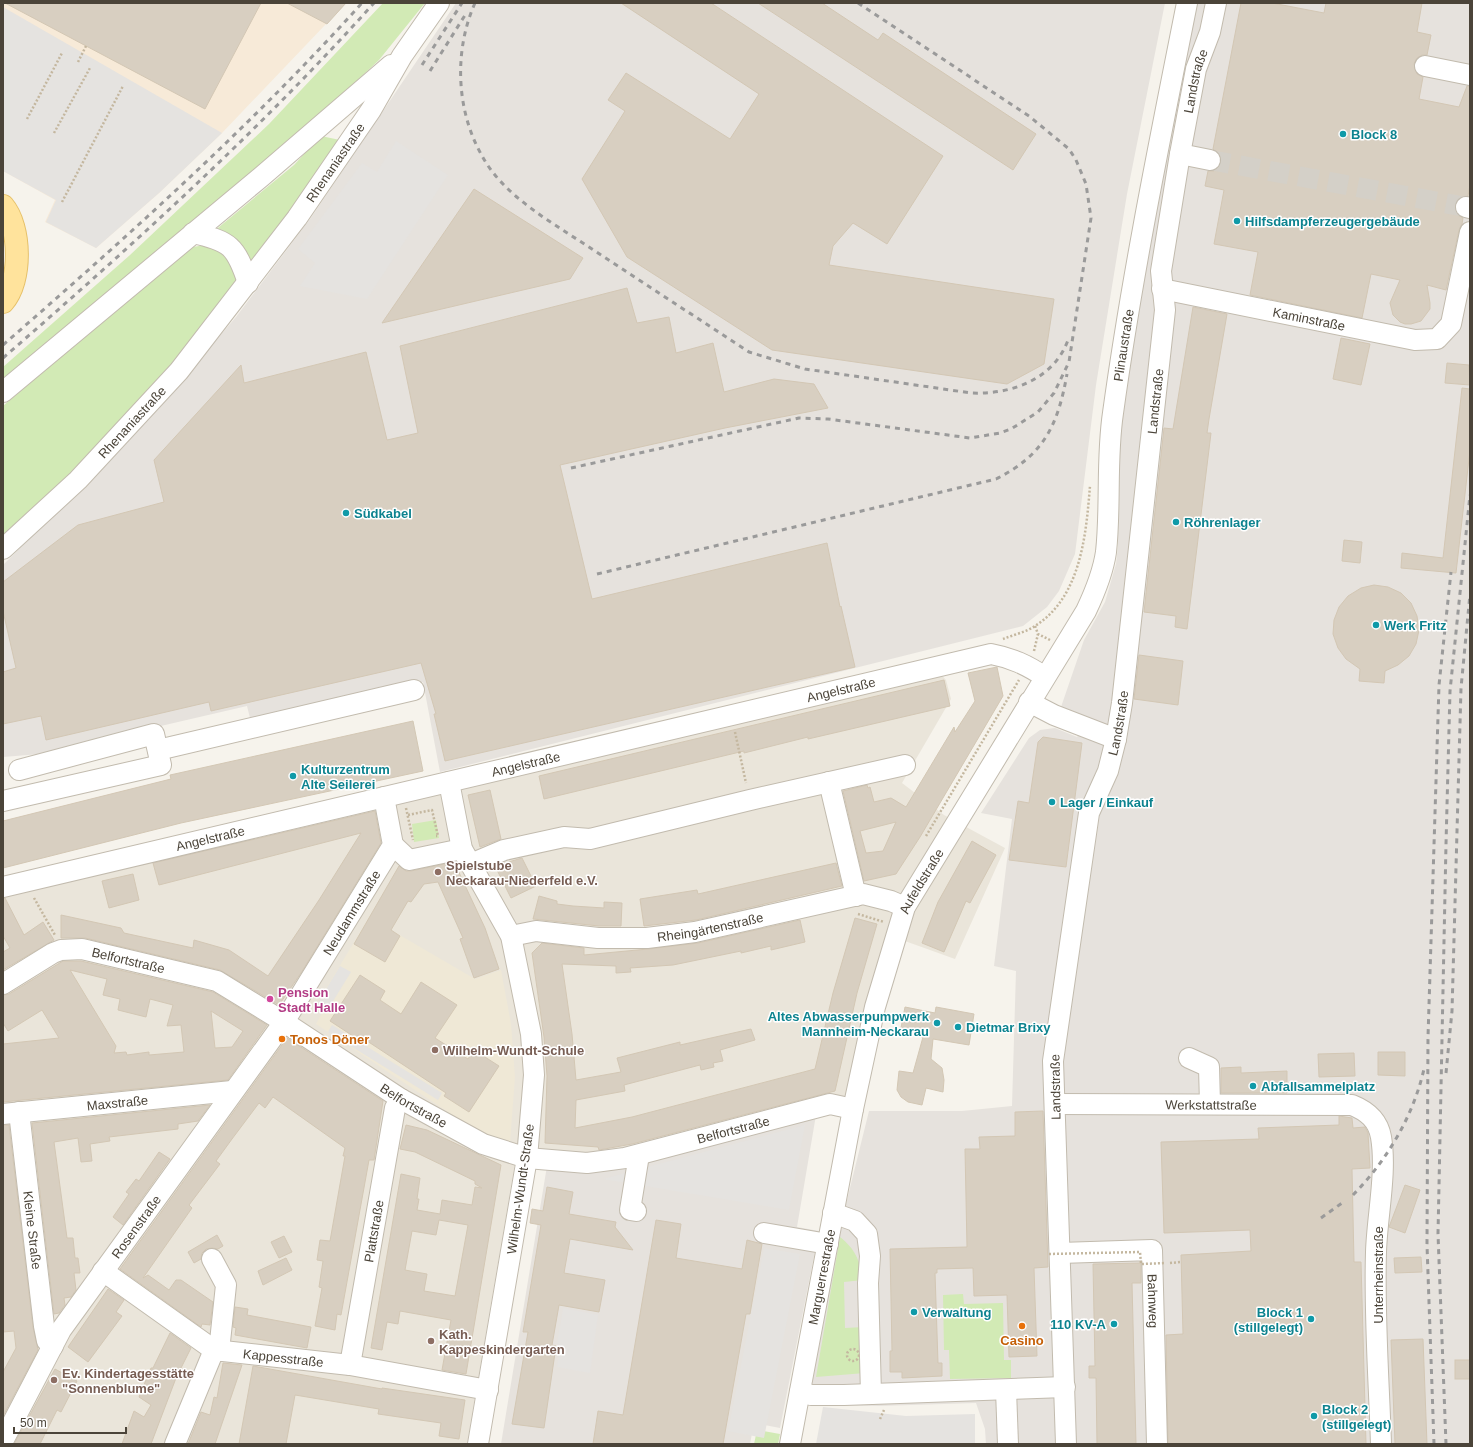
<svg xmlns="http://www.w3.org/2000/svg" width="1473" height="1447" viewBox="0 0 1473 1447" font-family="Helvetica,sans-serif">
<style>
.residential{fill:#eae5da}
.commercial{fill:#f7ead8}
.industrial{fill:#e6e2dd}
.education{fill:#efe8d6}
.green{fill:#d2eab5}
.parking{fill:#e5e3e0}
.building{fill:#d8cfc1;stroke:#d3c7b4;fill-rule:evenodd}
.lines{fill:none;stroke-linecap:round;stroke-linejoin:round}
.minor-tunnel{stroke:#d4d0c8;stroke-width:20;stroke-dasharray:20 10;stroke-linecap:butt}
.minor-casing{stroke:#c2bbae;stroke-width:22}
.major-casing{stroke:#e6c16a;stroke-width:24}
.path{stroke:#c4b79f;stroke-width:2.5;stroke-dasharray:2 2;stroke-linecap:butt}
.minor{stroke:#fff;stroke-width:20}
.major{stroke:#ffe39c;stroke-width:22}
.rail{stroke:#9a9a9a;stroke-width:3;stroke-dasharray:5 5;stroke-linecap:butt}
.path-bridge{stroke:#c4b79f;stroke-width:2.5;stroke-dasharray:2 2;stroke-linecap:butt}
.culture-dot{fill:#0f9aa8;stroke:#fff;stroke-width:1.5}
.education-dot{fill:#8d6e63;stroke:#fff;stroke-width:1.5}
.hotel-dot{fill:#d1479c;stroke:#fff;stroke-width:1.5}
.food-dot{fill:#e8710a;stroke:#fff;stroke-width:1.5}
.labels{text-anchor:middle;stroke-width:3;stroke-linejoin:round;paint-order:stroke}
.street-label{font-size:13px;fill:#4b4439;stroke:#fff}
.culture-label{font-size:13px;font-weight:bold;fill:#0d838f;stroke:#fff;text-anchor:start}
.education-label{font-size:13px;font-weight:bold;fill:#785e54;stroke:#fff;text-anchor:start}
.hotel-label{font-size:13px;font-weight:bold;fill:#b23c85;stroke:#fff;text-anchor:start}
.food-label{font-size:13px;font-weight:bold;fill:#c56008;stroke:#fff;text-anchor:start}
</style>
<rect width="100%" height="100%" fill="#f6f3ec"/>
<polygon class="residential" points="937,670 946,680 951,699 902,783 944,815 1005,848 955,959 891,936 852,1102 587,1157 517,1151 467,1444 3,1444 3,892"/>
<polygon class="commercial" points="3,3 346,3 222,133 159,193 96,248 45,222 55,200 3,171"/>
<g class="industrial">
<polygon points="456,3 1165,3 1127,194 1096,385 1075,554 1059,591 1047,607 1023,626 440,772 423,682 250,718 247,706 40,754 3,757 3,565 136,433 236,317 310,219"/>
<polygon points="1195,3 1470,3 1470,1444 986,1444 985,1429 976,1403 879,1406 808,1405 846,1204 869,1111 962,1111 1012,1106 1016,971 994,966 1012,819 981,813 1029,738 1040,730 1055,728 1077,737 1088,717 1061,707 1084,640 1105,602 1116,564 1118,545 1119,433 1136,310"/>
<polygon points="816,1115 797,1227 819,1231 780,1428 754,1423 750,1444 501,1444 547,1166"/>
</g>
<polygon class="education" points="373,911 391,930 475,979 501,970 511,1024 515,1077 510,1142 483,1134 463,1122 316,1024 322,1013 314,1008"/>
<g class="green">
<polygon points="383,3 425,3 379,60 346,91 220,200 3,385 3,367 130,255 269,124"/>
<polygon points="321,136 340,140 252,267 213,232 294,165"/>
<polygon points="205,245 224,252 238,275 235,287 178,357 98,448 3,538 3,406 124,302 177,260 193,247"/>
<polygon points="436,820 439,838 414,842 412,824"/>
<path d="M840,1237C855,1249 860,1260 863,1280L844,1282L845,1328L864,1327L865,1373L816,1377Z"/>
<polygon points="963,1294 964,1304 1003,1303 1004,1360 1011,1360 1011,1378 950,1379 949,1350 944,1350 943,1295"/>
<polygon points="757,1430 780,1434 778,1444 754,1444"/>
</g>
<g class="parking">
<polygon points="3,7 222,133 159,193 96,248 46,222 56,200 3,171"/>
<polygon points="396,141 448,175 367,299 300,286 315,263 298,249 362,163 377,172"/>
<polygon points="340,966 351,972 327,1011 317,1004"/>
<polygon points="332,1025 442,1093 438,1100 328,1032"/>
<polygon points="805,1125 789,1210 603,1179"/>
<polygon points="764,1248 800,1254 764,1438 728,1431"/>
<polygon points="563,1308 598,1315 590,1373 557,1367 560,1345 557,1343"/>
<polygon points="823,1407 906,1416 975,1414 975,1444 816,1444"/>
</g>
<g class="building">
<polygon points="5,3 261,3 205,109"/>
<polygon points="287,3 346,3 327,24"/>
<polygon points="621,3 711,3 943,156 887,244 853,223 833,246 829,265 1054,299 1044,364 1007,384 772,350 627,257 582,179 625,111 608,100 626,73 730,139 759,94"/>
<polygon points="758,3 822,3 878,40 883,33 1036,134 1013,170"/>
<polygon points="1241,3 1272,3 1324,13 1326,3 1422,3 1417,32 1431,35 1427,55 1422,55 1417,58 1414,64 1417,74 1423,77 1419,99 1459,107 1467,86 1470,86 1470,185 1468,196 1458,199 1455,205 1458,215 1463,218 1462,224 1459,230 1446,290 1427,285 1430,303 1430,309 1421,321 1411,324 1405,324 1400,322 1393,315 1390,303 1400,280 1371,274 1362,318 1250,295 1258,252 1214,244 1224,190 1205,186 1208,171 1214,171 1221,163 1221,156 1213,149"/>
<polygon points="474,189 583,258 570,279 382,323"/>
<polygon points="627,288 637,323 669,317 676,353 713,343 724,392 774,379 814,384 828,408 725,428 560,465 592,599 827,543 840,607 841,606 855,667 445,761 434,714 436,714 421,663 211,711 209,702 46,740 41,716 3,724 3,672 16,668 3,611 3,582 78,525 164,502 154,460 241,365 244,383 366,352 387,440 418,433 400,346"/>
<polygon points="1193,307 1227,314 1209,419 1207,433 1211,433 1187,629 1175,627 1176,616 1144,612 1164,428 1173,429"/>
<polygon points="1341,338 1370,344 1361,385 1333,379"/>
<polygon points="1447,363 1469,365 1470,385 1445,383"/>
<polygon points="1462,388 1470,389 1470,450 1456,573 1401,568 1402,553 1443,558"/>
<polygon points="1344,540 1362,542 1360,563 1342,561"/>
<polygon points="1374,585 1388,587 1401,593 1411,603 1417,616 1419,630 1416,644 1409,656 1398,665 1385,671 1384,683 1359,681 1360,669 1346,659 1338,648 1333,634 1334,620 1339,607 1348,596 1361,588"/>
<polygon points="1139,655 1183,661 1178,705 1134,699"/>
<path d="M997,667L1003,696L920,837L896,874L864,881L843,791L867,785L868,788L870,787L874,802L891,798L906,807L954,727L955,732L975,701L968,673ZM896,822L883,851L866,853L860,831Z"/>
<polygon points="944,680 950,706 808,739 808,737 744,753 744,751 544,799 539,776"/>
<polygon points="413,721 423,771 181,823 3,868 3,821 171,779 170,775"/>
<polygon points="1043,737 1082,743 1066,867 1009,860 1018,801 1029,803 1038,742"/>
<polygon points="490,790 501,839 480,847 468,795"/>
<polygon points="375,811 381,843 301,973 279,1005 220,970 85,938 61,938 61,915 121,928 124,933 193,948 194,940 229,950 268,976 319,900 361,833 159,885 153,863"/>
<polygon points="972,841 996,855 970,903 966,901 944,952 922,943 938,902"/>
<polygon points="522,858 536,886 511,898 495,866"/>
<polygon points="454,862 485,928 499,969 474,978 460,939 463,938 438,882 424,884 411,902 408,901 391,930 400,936 385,962 354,944 399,866 406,871 411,871"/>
<polygon points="836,863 842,886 696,920 644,926 640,899 697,890 698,894"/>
<polygon points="133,874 139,900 109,908 102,881"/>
<polygon points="539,896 557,901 557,904 573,906 604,908 604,902 622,903 621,926 599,926 533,919"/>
<polygon points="3,898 5,898 24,935 43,922 54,940 3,970 3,952 10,948 3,936"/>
<polygon points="855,918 877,924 857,993 835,1091 632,1144 599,1150 598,1147 545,1143 547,1076 544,1037 532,953 542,943 584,948 584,955 648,949 698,943 800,920 805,942 771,950 771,946 741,953 741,951 673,965 630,968 631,972 616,973 616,966 562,964 572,1034 576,1080 621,1072 617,1058 680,1042 680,1045 751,1029 755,1040 720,1050 723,1061 713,1063 714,1067 701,1070 700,1065 624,1085 625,1091 576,1100 575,1128 632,1117 815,1069 833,993"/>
<path d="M63,961H81L213,992L267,1025L228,1080L3,1102V1044L59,1038L42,1010L8,1031L3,1023V995L9,994ZM70,970L107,979L103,995L120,999L118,1010L146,1017L150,999L173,1005L167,1026L181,1025L184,1052L149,1055V1052L127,1055L126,1052L114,1053L116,1046ZM211,1011L243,1031L232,1047L215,1048Z"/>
<polygon points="360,975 385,991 380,1000 401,1014 421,982 457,1005 435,1038 468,1059 474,1050 499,1066 469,1112 444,1096 446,1093 358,1035 356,1038 330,1021"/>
<polygon points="905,1007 935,1013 936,1007 974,1014 969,1045 933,1039 931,1059 942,1068 944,1080 943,1092 926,1088 922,1105 908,1102 901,1097 897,1090 899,1071 913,1073 923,1037 900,1033"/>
<polygon points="287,1038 383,1101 374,1160 369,1160 341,1315 337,1314 335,1330 315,1326 322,1288 319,1287 323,1261 317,1260 320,1240 330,1241 345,1156 343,1156 345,1148 273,1097 265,1108 259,1103 232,1139 216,1161 220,1164 189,1205 192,1208 143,1278 148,1275 169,1290 176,1280 181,1280 213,1302 210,1325 202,1324 201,1327 120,1269"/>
<polygon points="1378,1052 1405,1052 1405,1076 1378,1075"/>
<polygon points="1354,1053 1355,1076 1319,1077 1318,1054"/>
<polygon points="1241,1067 1241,1073 1287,1071 1287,1093 1221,1093 1221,1068"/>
<polygon points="210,1105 198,1121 178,1124 178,1129 109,1137 110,1141 90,1144 92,1161 81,1162 78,1138 54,1142 67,1238 73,1238 75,1258 78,1258 80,1273 74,1273 76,1290 71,1297 64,1298 65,1305 59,1313 54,1314 32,1123"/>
<polygon points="1043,1111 1048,1267 1034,1268 1037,1356 1009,1357 1007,1295 974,1296 973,1268 937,1269 937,1273 935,1273 938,1363 942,1363 942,1376 902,1378 902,1372 890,1372 890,1351 892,1351 890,1249 967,1247 965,1149 980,1149 979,1137 1015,1136 1015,1112"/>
<polygon points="1339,1116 1352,1118 1353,1128 1365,1127 1368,1133 1370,1168 1352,1169 1354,1262 1361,1262 1366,1444 1168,1444 1166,1335 1183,1334 1181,1255 1251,1251 1250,1230 1164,1233 1161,1142 1259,1139 1258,1128 1339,1125"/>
<polygon points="3,1125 9,1125 33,1327 38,1350 3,1416 3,1372 16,1348 14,1331 3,1332"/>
<path d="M406,1125L427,1130L501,1165L466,1374L442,1370L451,1320L400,1311L398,1324L387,1322L382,1350L371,1348L401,1174L420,1178L417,1199H419L417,1210L440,1214L442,1200L472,1205L475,1187L482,1188L475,1184V1181L415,1152L400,1149ZM439,1220L468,1225L455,1296L424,1291L427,1274L405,1270L412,1231L436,1235Z"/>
<polygon points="159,1152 170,1159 123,1225 113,1217 129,1194 126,1192 136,1179 139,1181"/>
<polygon points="1405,1185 1420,1190 1405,1233 1389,1227"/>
<polygon points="547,1187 573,1192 569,1214 616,1222 615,1227 633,1250 570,1239 564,1273 605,1280 599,1312 559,1305 552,1345 556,1346 544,1428 512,1424 528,1332 523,1332 541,1225 530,1223 532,1209 543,1211"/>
<polygon points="656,1220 681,1224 676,1258 742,1269 747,1240 762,1244 750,1314 746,1314 723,1444 593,1444 598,1411 623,1415"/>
<polygon points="217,1235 223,1246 218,1249 212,1248 206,1249 202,1253 201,1259 194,1263 188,1252"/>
<polygon points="284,1236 292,1252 279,1258 271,1242"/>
<polygon points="1421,1257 1422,1272 1395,1273 1394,1258"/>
<polygon points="286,1258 292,1270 263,1285 258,1271"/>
<polygon points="1141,1263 1141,1283 1132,1283 1136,1444 1097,1444 1096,1378 1089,1378 1089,1366 1095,1366 1093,1264"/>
<polygon points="108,1289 124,1300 116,1312 122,1316 88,1362 68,1347"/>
<polygon points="235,1307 248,1309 247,1315 311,1327 307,1348 235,1335 236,1328 233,1327"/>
<polygon points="170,1333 191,1348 176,1378 151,1444 122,1444 134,1411 144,1417 151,1405 139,1397 151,1368 153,1368"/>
<polygon points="1423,1339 1427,1444 1395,1444 1391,1340"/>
<rect x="1455" y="1360" width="15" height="19"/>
<polygon points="223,1363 242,1365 215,1444 188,1444 201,1412 210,1415 214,1397 217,1398"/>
<polygon points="253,1366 382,1389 382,1388 465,1400 459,1439 439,1436 441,1423 378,1414 379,1409 295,1395 286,1444 239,1444"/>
<polygon points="55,1369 77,1381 61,1412 57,1410 40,1444 14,1444"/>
</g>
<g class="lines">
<polyline class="minor-tunnel" points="1210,160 1466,207"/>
<g class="minor-casing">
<g id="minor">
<polyline points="1425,66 1470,75"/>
<polyline points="1180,154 1210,160"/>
<polyline points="1466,207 1470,208"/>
<path d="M193,233C230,241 236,246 248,283"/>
<path id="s1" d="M1162,289L1415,340L1437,339L1451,324L1470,232"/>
<polyline points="3,392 261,177 391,65"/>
<path id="s2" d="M3,549L78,480L179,371L297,218L371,110L402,56L439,3"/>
<polyline points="1029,702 1054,715 1116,739"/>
<polyline points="158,750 414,690"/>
<polyline points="449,782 462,849 511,936 531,1034 534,1075 527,1158 478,1444"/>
<polyline points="829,782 856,896"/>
<polyline points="3,801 161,765 154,734 19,770"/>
<polyline points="393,845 409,860 462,849"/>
<polyline points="471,864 504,850 564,837 590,839 750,800 905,765"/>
<path id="s3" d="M3,887L991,654C1012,658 1027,665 1045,677"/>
<path id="s4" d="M511,936L536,931L598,938H647L695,932L863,894L891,901L905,907"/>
<path id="s5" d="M3,984L53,953L61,950L82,949L217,981L284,1022L401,1099L483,1144L527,1158L587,1163L625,1158L830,1104L853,1109"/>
<polyline points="1189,1058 1209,1067 1210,1104"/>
<path id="s6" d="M1055,1104L1352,1105C1367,1111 1378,1120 1381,1137C1387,1172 1377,1217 1376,1252C1374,1316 1379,1381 1381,1444"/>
<path id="s7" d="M19,1112L44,1326L47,1341L53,1346"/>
<path id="s8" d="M3,1114L232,1091"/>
<polyline points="636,1211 630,1210 639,1155"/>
<polyline points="833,1213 855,1221 867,1234 870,1256 868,1283 871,1394"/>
<polyline points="764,1233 828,1244"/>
<path id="s9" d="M1060,1253L1152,1250L1157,1444"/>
<polyline points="212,1259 226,1285 219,1351"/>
<path id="s10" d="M103,1271L214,1350L350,1365L488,1390"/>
<path id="s11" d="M350,1365L395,1108L401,1099"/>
<polyline points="1006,1390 1008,1444"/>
<polyline points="800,1392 811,1395 844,1395 1065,1387"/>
<path id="s12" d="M3,1441L61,1330L284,1022L393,845L384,797"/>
<polyline points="175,1444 214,1350"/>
<path id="s13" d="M790,1444L853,1109L875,1007L905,907L1086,611C1095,592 1103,573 1106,552C1111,507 1106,459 1113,413C1132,275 1160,139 1187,3"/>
<path id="s14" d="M1066,1444L1053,1061L1089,813L1108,771L1116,739L1122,703L1165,310L1161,271L1180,154L1196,69L1210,32L1216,3"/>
</g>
</g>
<g class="major-casing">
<path id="major" d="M3,206C21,227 22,281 3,302"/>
</g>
<g class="path">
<polyline points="78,62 86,46"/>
<polyline points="27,119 62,53"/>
<polyline points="54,133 90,68"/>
<polyline points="62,202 123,86"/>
<polyline points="1035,626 1038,634 1050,640"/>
<path d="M1003,639C1013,635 1026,632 1035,626C1081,597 1086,535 1090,486"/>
<polyline points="1034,651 1038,634"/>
<polyline points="735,732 746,783"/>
<polyline points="406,808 413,840"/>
<polyline points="408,815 432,810 438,836 436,836"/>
<polyline points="926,836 1019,680"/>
<polyline points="34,898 55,935"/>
<polyline points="858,914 884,922"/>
<polyline points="1170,1263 1181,1262"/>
<circle cx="853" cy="1355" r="6"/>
<polyline points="880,1419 884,1410"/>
</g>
<use href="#minor" class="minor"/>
<use href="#major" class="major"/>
<g class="rail">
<path d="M475,3C454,50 456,109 481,154C495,181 519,200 543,217L749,352L805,369L971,393C1011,395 1056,379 1069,337"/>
<polyline points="422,65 462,3"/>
<polyline points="430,71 467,12"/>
<path d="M3,345C128,236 251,126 362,3"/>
<path d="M3,358C133,245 259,131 374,3"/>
<polyline points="571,468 799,418 828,419 970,438 1000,433 1011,429 1038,412 1054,393 1069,362 1091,218 1086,184 1076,160 1069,149 1029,116 858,3"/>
<path d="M597,574L996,479C1044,455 1058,425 1067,374"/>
<polyline points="1446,1073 1452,1011 1461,688 1470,594"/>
<path d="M1353,1195C1387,1160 1413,1117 1424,1069"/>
<polyline points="1321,1218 1342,1203"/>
<polyline points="1434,1444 1427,1245 1428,1037 1439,685 1451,572"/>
<polyline points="1446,1444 1438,1234 1446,844 1450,691 1470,495"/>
</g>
<polyline class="path-bridge" points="1049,1254 1140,1252 1141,1264 1165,1263"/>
</g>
<g class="culture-dot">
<circle cx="1343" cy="134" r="4"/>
<circle cx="1237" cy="221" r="4"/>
<circle cx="346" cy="513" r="4"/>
<circle cx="1176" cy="522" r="4"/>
<circle cx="1376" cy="625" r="4"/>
<circle cx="293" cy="776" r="4"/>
<circle cx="1052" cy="802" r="4"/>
<circle cx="937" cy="1023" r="4"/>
<circle cx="958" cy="1027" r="4"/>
<circle cx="1253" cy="1086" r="4"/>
<circle cx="914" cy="1312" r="4"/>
<circle cx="1311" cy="1319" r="4"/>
<circle cx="1114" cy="1324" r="4"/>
<circle cx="1314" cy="1416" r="4"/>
</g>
<g class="education-dot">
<circle cx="438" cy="872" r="4"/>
<circle cx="435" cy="1050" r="4"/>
<circle cx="431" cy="1341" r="4"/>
<circle cx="54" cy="1380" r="4"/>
</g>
<circle class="hotel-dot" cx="270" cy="999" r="4"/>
<g class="food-dot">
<circle cx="282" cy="1039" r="4"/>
<circle cx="1022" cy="1326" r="4"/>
</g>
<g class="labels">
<g class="street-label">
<text dy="5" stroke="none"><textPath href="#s14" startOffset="1377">Landstraße</textPath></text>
<text dy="5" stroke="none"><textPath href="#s2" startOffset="511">Rhenaniastraße</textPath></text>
<text dy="5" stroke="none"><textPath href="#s1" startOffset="150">Kaminstraße</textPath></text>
<text dy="5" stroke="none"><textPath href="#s13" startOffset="1167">Plinaustraße</textPath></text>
<text dy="5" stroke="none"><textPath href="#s14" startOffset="1053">Landstraße</textPath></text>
<text dy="5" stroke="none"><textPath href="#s2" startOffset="181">Rhenaniastraße</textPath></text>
<text dy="5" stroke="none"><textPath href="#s3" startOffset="861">Angelstraße</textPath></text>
<text dy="5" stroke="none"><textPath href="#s14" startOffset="729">Landstraße</textPath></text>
<text dy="5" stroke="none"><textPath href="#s3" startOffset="537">Angelstraße</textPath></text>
<text dy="5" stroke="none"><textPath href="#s3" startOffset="213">Angelstraße</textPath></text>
<text dy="5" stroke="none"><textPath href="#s13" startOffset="580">Aufeldstraße</textPath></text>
<text dy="5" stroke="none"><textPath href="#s12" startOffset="634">Neudammstraße</textPath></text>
<text dy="5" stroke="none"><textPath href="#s4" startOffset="201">Rheingärtenstraße</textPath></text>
<text dy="5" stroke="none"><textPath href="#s5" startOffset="136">Belfortstraße</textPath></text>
<text transform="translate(1055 1087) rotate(-91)" y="5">Landstraße</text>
<text dy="5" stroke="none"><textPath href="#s8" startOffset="115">Maxstraße</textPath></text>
<text dy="5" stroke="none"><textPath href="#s6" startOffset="156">Werkstattstraße</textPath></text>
<text dy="5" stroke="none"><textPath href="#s5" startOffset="460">Belfortstraße</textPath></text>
<text dy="5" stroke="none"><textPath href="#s5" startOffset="796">Belfortstraße</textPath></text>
<text transform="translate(520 1189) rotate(-82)" y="5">Wilhelm-Wundt-Straße</text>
<text dy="5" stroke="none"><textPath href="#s12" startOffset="253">Rosenstraße</textPath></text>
<text dy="5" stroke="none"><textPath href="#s7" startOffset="119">Kleine Straße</textPath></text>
<text dy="5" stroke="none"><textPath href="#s11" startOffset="136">Plattstraße</textPath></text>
<text transform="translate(1378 1275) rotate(-90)" y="5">Unterrheinstraße</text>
<text dy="5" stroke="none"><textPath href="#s13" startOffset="170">Marguerrestraße</textPath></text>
<text dy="5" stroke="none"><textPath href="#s9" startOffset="143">Bahnweg</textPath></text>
<text dy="5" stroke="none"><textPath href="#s10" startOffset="206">Kappesstraße</textPath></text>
</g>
<g class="culture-label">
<text x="1351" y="139">Block 8</text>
<text x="1245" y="226">Hilfsdampferzeugergebäude</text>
<text x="354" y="518">Südkabel</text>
<text x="1184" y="527">Röhrenlager</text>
<text x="1384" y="630">Werk Fritz</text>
<text x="301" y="774">Kulturzentrum<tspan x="301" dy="15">Alte Seilerei</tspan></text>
<text x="1060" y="807">Lager / Einkauf</text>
<text x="929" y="1021" text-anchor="end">Altes Abwasserpumpwerk<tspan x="929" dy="15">Mannheim-Neckarau</tspan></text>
<text x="966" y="1032">Dietmar Brixy</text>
<text x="1261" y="1091">Abfallsammelplatz</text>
<text x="922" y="1317">Verwaltung</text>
<text x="1303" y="1317" text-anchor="end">Block 1<tspan x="1303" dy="15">(stillgelegt)</tspan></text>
<text x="1106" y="1329" text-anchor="end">110 KV-A</text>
<text x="1322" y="1414">Block 2<tspan x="1322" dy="15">(stillgelegt)</tspan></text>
</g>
<g class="education-label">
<text x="446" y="870">Spielstube<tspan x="446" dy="15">Neckarau-Niederfeld e.V.</tspan></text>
<text x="443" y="1055">Wilhelm-Wundt-Schule</text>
<text x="439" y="1339">Kath.<tspan x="439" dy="15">Kappeskindergarten</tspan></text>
<text x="62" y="1378">Ev. Kindertagesstätte<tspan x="62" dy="15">"Sonnenblume"</tspan></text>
</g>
<g class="hotel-label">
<text x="278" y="997">Pension<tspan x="278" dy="15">Stadt Halle</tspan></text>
</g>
<g class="food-label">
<text x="290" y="1044">Tonos Döner</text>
<text x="1022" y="1345" text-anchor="middle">Casino</text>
</g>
</g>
<rect width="1473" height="1447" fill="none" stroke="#4b4439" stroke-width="8"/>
<path d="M14 1427v6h112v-6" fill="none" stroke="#4b4439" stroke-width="2"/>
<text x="20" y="1427" font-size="12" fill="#4b4439" stroke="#ffffff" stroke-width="3" paint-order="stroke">50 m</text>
</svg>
